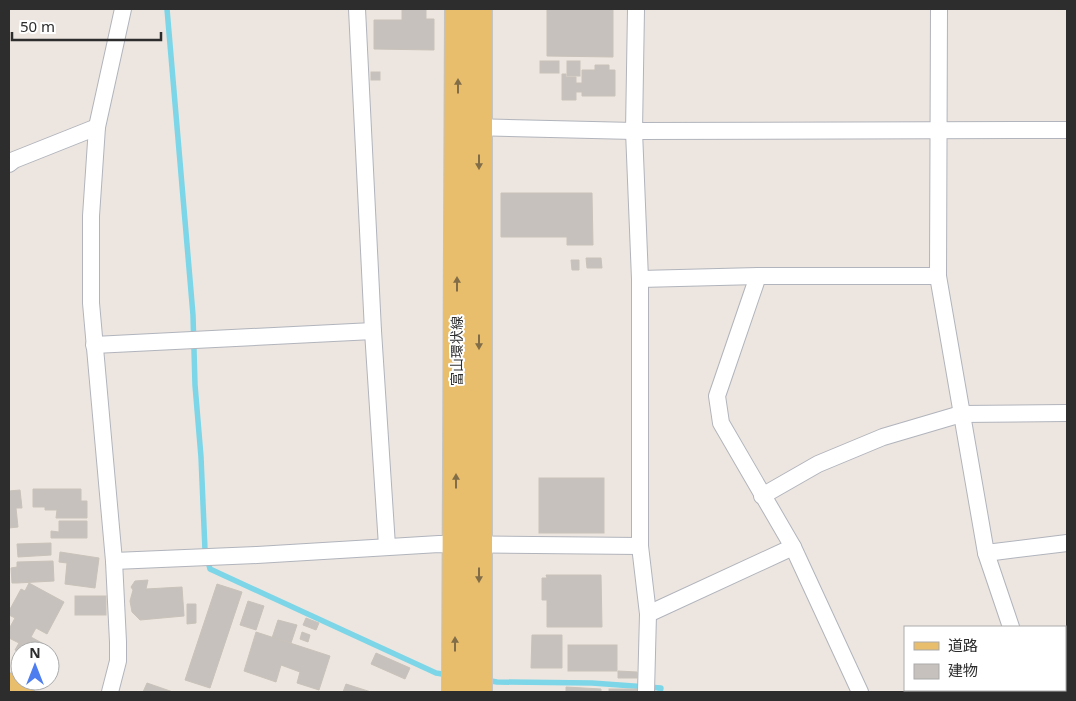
<svg xmlns="http://www.w3.org/2000/svg" width="1076" height="701" viewBox="0 0 1076 701" font-family="'Noto Sans','Noto Sans JP',sans-serif">
<style>
.lines{fill:none;stroke-linecap:round;stroke-linejoin:round}
.stream{stroke:#7cd6e7;stroke-width:5.5}
.building{fill:#c6c1bc;stroke:#c9c2ba}
.minor-casing{stroke:#b1b4bc;stroke-width:18}
.primary-casing{stroke:#c4c4c4;stroke-width:28}
.minor{stroke:#fff;stroke-width:16}
.primary{stroke:#e8bd6b;stroke-width:26}
.oneway{fill:#816e49}
.labels{text-anchor:middle;stroke-width:4;stroke-linejoin:round;paint-order:stroke}
.street-label{font-size:14px;fill:#2d2d2d;stroke:#fff}
</style>
<rect width="100%" height="100%" fill="#ede6e0"/>
<g class="lines">
<g class="stream">
<polyline points="167,9 193,315 195,385 201,457 205,550 210,569 436,673 448,675"/>
<polyline points="485,680 497,682 592,683 661,688 660,692"/>
</g>
</g>
<g class="building">
<polygon points="402,9 426,9 426,19 434,19 434,50 374,49 374,20 402,20"/>
<polygon points="547,9 613,9 613,57 547,56"/>
<rect x="540" y="61" width="19" height="12"/>
<rect x="567" y="61" width="13" height="15"/>
<polygon points="595,65 609,65 609,70 615,70 615,96 582,96 582,92 576,92 576,100 562,100 562,74 566,74 566,77 576,77 576,83 582,83 582,70 595,70"/>
<rect x="371" y="72" width="9" height="8"/>
<polygon points="501,193 592,193 593,245 567,245 567,237 501,237"/>
<polygon points="586,258 601,258 602,268 587,268"/>
<polygon points="571,260 579,260 579,270 572,270"/>
<rect x="539" y="478" width="65" height="55"/>
<polygon points="33,489 81,489 81,501 87,501 87,518 56,518 57,510 45,510 45,507 33,507"/>
<polygon points="20,490 22,508 16,508 18,527 9,528 9,491"/>
<polygon points="59,521 87,521 87,538 51,538 51,531 59,532"/>
<polygon points="51,543 51,555 18,557 17,544"/>
<polygon points="60,552 99,558 95,588 65,584 67,563 59,562"/>
<polygon points="53,561 54,581 17,583 17,562"/>
<polygon points="17,567 17,583 12,583 11,568"/>
<polygon points="546,575 601,575 602,627 547,627 547,600 542,600 542,578 547,578"/>
<polygon points="148,580 146,589 182,587 184,616 140,620 132,612 130,601 133,590 131,587 135,581"/>
<polygon points="29,583 64,602 47,634 36,628 31,637 51,648 50,651 20,651 20,653 15,650 19,643 9,638 9,629 15,618 9,615 9,611 21,589 25,591"/>
<polygon points="217,584 242,592 210,688 185,680"/>
<rect x="75" y="596" width="31" height="19"/>
<polygon points="248,601 264,606 256,630 240,625"/>
<polygon points="187,604 196,604 196,623 187,624"/>
<polygon points="306,618 319,623 316,630 303,625"/>
<polygon points="278,620 297,625 291,643 272,638"/>
<polygon points="256,632 330,656 319,690 297,683 300,672 281,665 276,682 244,671"/>
<polygon points="302,632 310,635 308,642 300,639"/>
<polygon points="532,635 562,635 562,668 531,668"/>
<rect x="568" y="645" width="49" height="26"/>
<polygon points="376,653 410,668 405,679 371,664"/>
<polygon points="618,671 637,672 637,678 618,678"/>
<polygon points="147,683 173,692 143,692"/>
<polygon points="346,684 371,692 343,692"/>
<polygon points="566,687 601,689 601,692 566,692"/>
<rect x="609" y="689" width="30" height="3"/>
</g>
<g class="lines">
<g class="minor-casing">
<g id="minor">
<polyline points="357,9 373,331 387,546"/>
<polyline points="636,9 634,131 640,279 640,546 648,614 646,692"/>
<polyline points="939,9 938,276 986,553 1011,627"/>
<polyline points="470,127 634,131 1067,130"/>
<polyline points="9,164 14,160 97,127"/>
<polyline points="758,276 717,396 721,423 793,547 860,692"/>
<polyline points="640,279 758,276 938,276"/>
<polyline points="94,345 373,331"/>
<polyline points="762,496 818,464 883,437 961,414 1067,413"/>
<polyline points="986,553 1067,543"/>
<polyline points="114,561 257,555 439,544 640,546"/>
<polyline points="648,614 793,547"/>
<polyline points="931,690 932,692"/>
<polyline points="1031,690 1032,692"/>
<polyline points="110,692 118,661 118,642 114,561 91,303 91,216 97,127 123,9"/>
<polyline points="995,692 1001,690"/>
</g>
</g>
<g class="primary-casing">
<g id="primary">
<polyline points="9,686 21,692"/>
<polyline points="455,692 458,9"/>
<polyline points="479,692 479,9"/>
</g>
</g>
<use href="#minor" class="minor"/>
<use href="#primary" class="primary"/>
</g>
<defs><path id="oneway-solid" d="M-6-.8H1V-3.2L6.5 0L1 3.2V.8H-6Z" transform="scale(1.25)"/></defs>
<g class="oneway">
<use href="#oneway-solid" transform="translate(458 86) rotate(-90)"/>
<use href="#oneway-solid" transform="translate(479 162) rotate(90)"/>
<use href="#oneway-solid" transform="translate(457 284) rotate(-90)"/>
<use href="#oneway-solid" transform="translate(479 342) rotate(90)"/>
<use href="#oneway-solid" transform="translate(456 481) rotate(-90)"/>
<use href="#oneway-solid" transform="translate(479 575) rotate(90)"/>
<use href="#oneway-solid" transform="translate(455 644) rotate(-90)"/>
</g>
<g class="labels">
<g class="street-label">
<text transform="translate(457 351) rotate(-90)" y="5">富山環状線</text>
</g>
</g>
<rect width="1076" height="701" fill="none" stroke="#2d2d2d" stroke-width="20"/>
<rect x="904" y="626" width="162" height="65" fill="#ffffff" stroke="#ababab"/>
<rect x="914" y="642" width="25" height="8" fill="#e8bd6b" stroke="#ababab"/>
<text x="948" y="651" font-size="15" fill="#2d2d2d">道路</text>
<rect x="914" y="664" width="25" height="15" fill="#c6c1bc" stroke="#ababab"/>
<text x="948" y="676" font-size="15" fill="#2d2d2d">建物</text>
<g transform="translate(35 666)"><circle r="24" fill="#ffffff" stroke="#ababab"/>
<path d="M0-4L9 19L0 12L-9 19Z" fill="#4d7dee"/>
<text y="-8" font-size="14" font-weight="bold" text-anchor="middle" fill="#2d2d2d">N</text>
</g>
<path d="M12 32v8h149v-8" fill="none" stroke="#2d2d2d" stroke-width="2.5"/>
<text x="20" y="32" font-size="15" fill="#2d2d2d" stroke="#ffffff" stroke-width="4" paint-order="stroke">50 m</text>
</svg>
